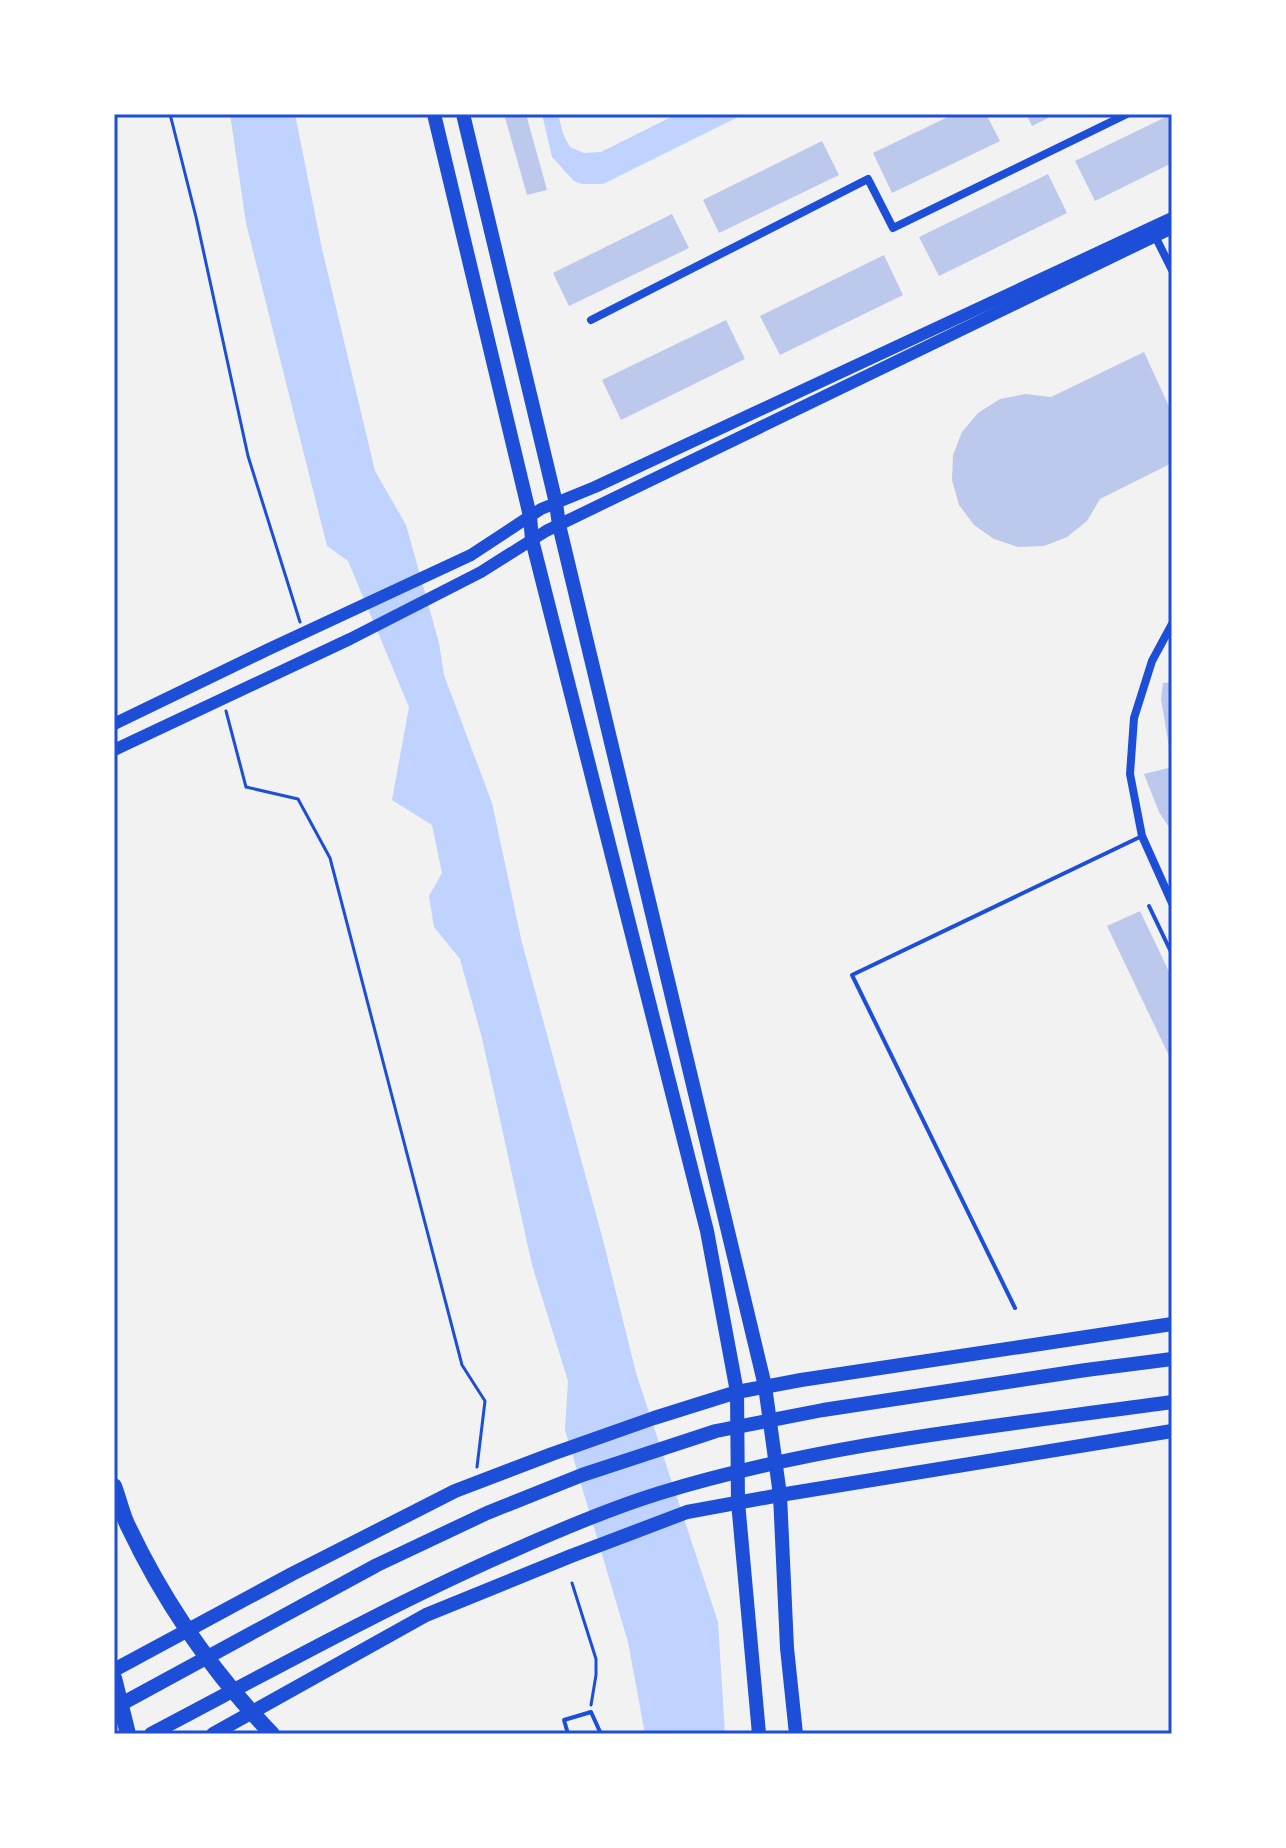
<svg xmlns="http://www.w3.org/2000/svg" width="1286" height="1848" viewBox="0 0 1286 1848" font-family="'Fira Sans Condensed',sans-serif">
<style>
.water{fill:#bfd3fe}
.building{fill:#bdc9ec}
.lines{fill:none;stroke-linecap:round;stroke-linejoin:round}
.path{stroke:#1d4ed8;stroke-width:3}
.service{stroke:#1d4ed8;stroke-width:4}
.minor{stroke:#1d4ed8;stroke-width:8}
.secondary{stroke:#1d4ed8;stroke-width:12}
.primary{stroke:#1d4ed8;stroke-width:14}
.trunk{stroke:#1d4ed8;stroke-width:14}
.motorway{stroke:#1d4ed8;stroke-width:16}
.neatline{fill:none;stroke:#1d4ed8;stroke-width:3}
</style>
<rect width="100%" height="100%" fill="#f2f2f2"/>
<g class="water">
<polygon points="230,114 295,114 322,249 375,471 406,525 439,643 444,675 492,803 522,943 603,1240 636,1373 718,1622 725,1734 645,1734 628,1642 565,1430 568,1381 532,1265 482,1038 460,959 434,927 429,896 442,873 432,825 392,800 409,707 348,561 327,546 246,223"/>
<polygon points="542,114 558,114 563,134 570,147 584,153 601,152 677,114 744,114 603,184 582,184 574,181 552,157"/>
</g>
<g class="building">
<polygon points="504,114 526,114 547,190 527,195"/>
<polygon points="954,114 986,114 1000,141 892,193 873,153"/>
<polygon points="1026,114 1056,114 1032,126"/>
<polygon points="1172,114 1172,163 1095,201 1075,161"/>
<polygon points="822,141 839,175 719,233 703,200"/>
<polygon points="1048,174 1067,213 939,276 919,237"/>
<polygon points="672,214 689,248 569,306 553,273"/>
<polygon points="884,255 903,295 780,355 760,316"/>
<polygon points="726,320 745,359 621,420 602,380"/>
<polygon points="1144,352 1172,413 1172,463 1100,499 1087,521 1067,537 1044,546 1018,547 994,539 974,525 959,505 952,480 953,455 962,432 978,413 1000,399 1025,394 1051,397"/>
<polygon points="1172,682 1172,759 1171,759 1161,699 1163,683"/>
<polygon points="1172,767 1172,832 1159,812 1144,774"/>
<polygon points="1140,911 1172,978 1172,1062 1107,926"/>
</g>
<g class="lines">
<g class="path">
<polyline points="170,114 196,217 248,456 300,622"/>
<polyline points="226,711 246,787 298,799 330,858 462,1365 485,1401 477,1467"/>
<polyline points="572,1583 596,1659 596,1675 591,1705"/>
</g>
<g class="service">
<polyline points="1149,906 1172,954"/>
<polyline points="1015,1308 852,975 1142,836"/>
<polyline points="568,1734 564,1720 591,1712 601,1734"/>
</g>
<g class="minor">
<polyline points="1155,236 1172,270"/>
<polyline points="591,320 868,179 893,228 1127,114"/>
<polyline points="1172,624 1152,661 1134,718 1130,774 1142,836 1172,903"/>
</g>
<g class="secondary">
<polyline points="114,724 269,649 471,555 541,509 595,487 1172,218"/>
<polyline points="114,750 350,639 481,572 546,531 1172,228"/>
</g>
<g class="primary">
<polyline points="434,114 530,516 532,540 707,1231 737,1392 738,1502 759,1734"/>
<polyline points="463,114 556,503 559,525 765,1386 780,1495 787,1648 796,1734"/>
<polyline points="114,1670 292,1574 455,1491 552,1454 654,1418 737,1392 801,1380 1172,1324"/>
<polyline points="213,1734 426,1615 571,1556 687,1512 780,1495 1172,1431"/>
</g>
<g class="trunk">
<polyline points="114,1708 377,1565 487,1513 582,1475 716,1431 823,1410 1086,1370 1172,1359"/>
<path d="M151,1734C269,1672 386,1607 508,1553C557,1531 608,1509 660,1493C826,1442 1001,1426 1172,1402"/>
</g>
<g class="motorway">
<path d="M114,1486C119,1499 122,1514 128,1526C164,1602 214,1674 272,1734"/>
<polyline points="114,1678 128,1734"/>
</g>
</g>
<rect width="1286" height="1848" fill="none" stroke="#ffffff" stroke-width="232"/>
<rect x="116" y="116" width="1054" height="1616" class="neatline"/>
</svg>
